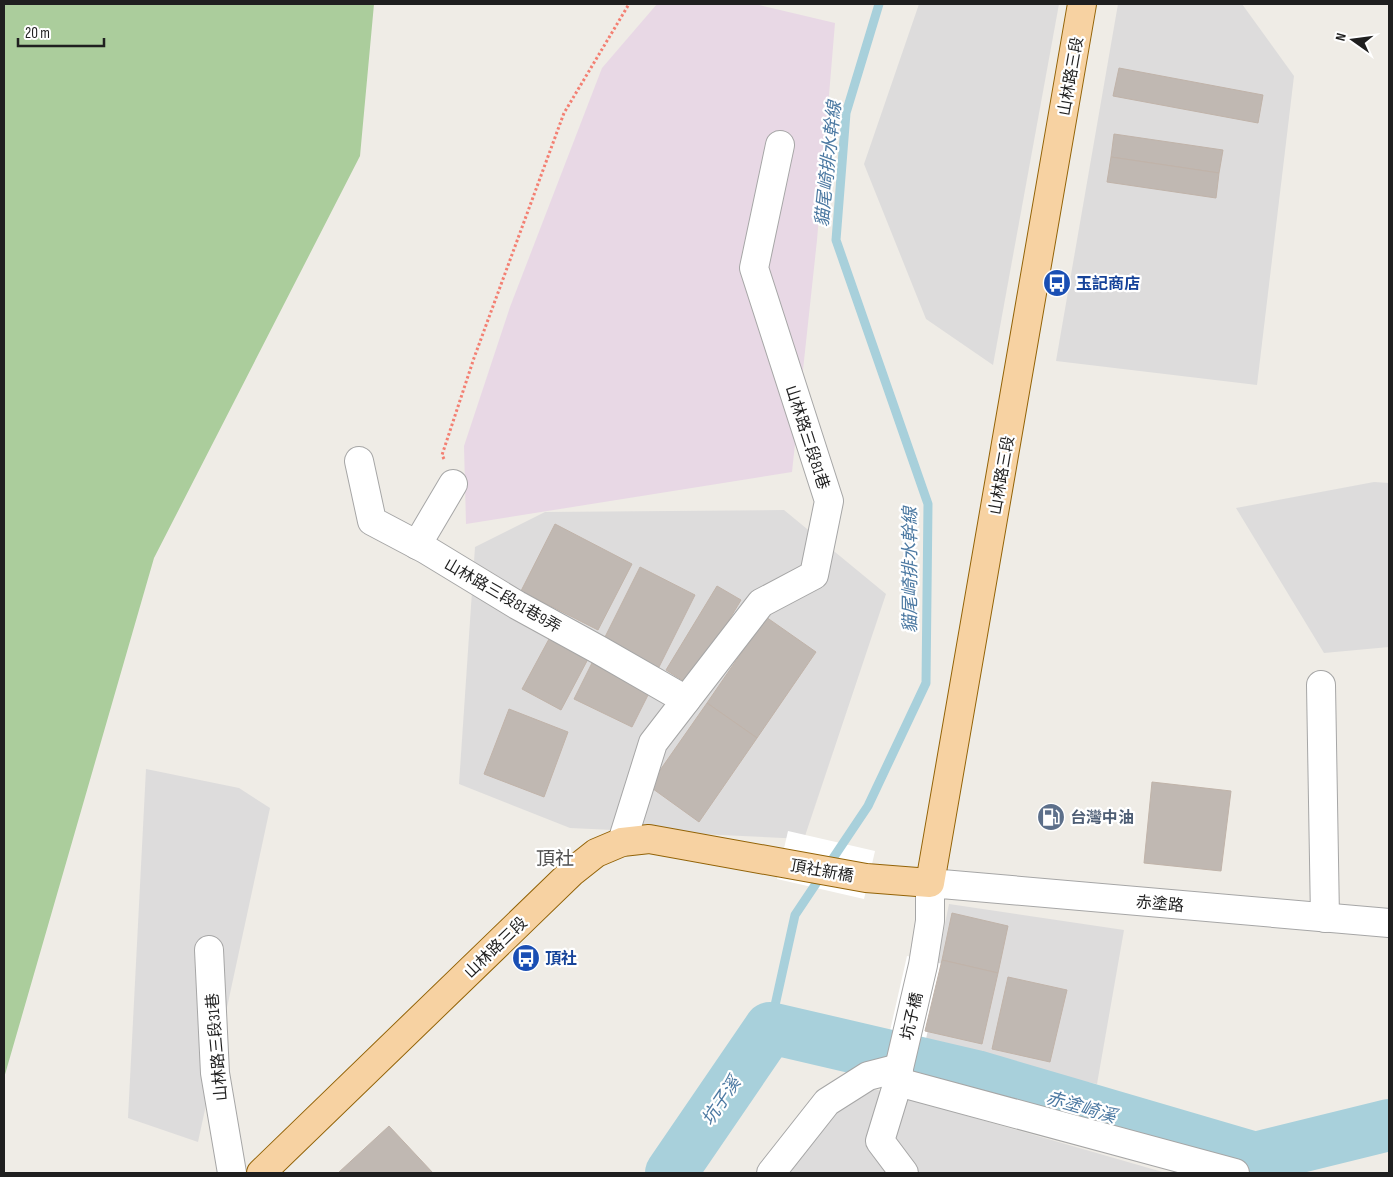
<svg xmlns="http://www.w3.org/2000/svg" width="1393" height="1177" viewBox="0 0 1393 1177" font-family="'Sofia Sans Condensed','Noto Sans TC',sans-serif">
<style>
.residential{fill:#dddcdc}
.industrial{fill:#e8d8e5}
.forest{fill:#abcd9c}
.pier{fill:#fff}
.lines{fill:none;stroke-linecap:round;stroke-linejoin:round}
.stream{stroke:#a8d0db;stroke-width:9}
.river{stroke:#a8d0db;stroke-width:52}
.building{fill:#c0b8b2;stroke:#c0b3a9}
.minor-casing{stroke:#a6a6a6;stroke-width:30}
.major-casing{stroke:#936307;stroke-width:30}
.path{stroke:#f37f72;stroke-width:3;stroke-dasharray:2.5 2.5;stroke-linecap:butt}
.minor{stroke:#fff;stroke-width:28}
.major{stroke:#f7d2a2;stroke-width:28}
.labels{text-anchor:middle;stroke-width:4.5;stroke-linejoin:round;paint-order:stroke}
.street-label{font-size:16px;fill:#1f1f1f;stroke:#fff}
.transit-label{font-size:16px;font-weight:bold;fill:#164399;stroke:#fff;text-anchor:start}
.service-label{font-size:16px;font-weight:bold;fill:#4e5e75;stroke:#fff;text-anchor:start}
.water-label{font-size:18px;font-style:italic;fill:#4c79a2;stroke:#fff}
.quarter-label{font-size:19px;fill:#525252;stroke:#fff}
</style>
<rect width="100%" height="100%" fill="#efece6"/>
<g class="residential">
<polygon points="919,4 1059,4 993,365 926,319 864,164"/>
<polygon points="1118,4 1242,4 1294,76 1257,385 1056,361"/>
<polygon points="1374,482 1389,483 1389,647 1324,653 1236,508"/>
<polygon points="784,510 886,594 804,839 570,828 459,784 475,547 545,512"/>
<polygon points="146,769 239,788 270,808 198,1142 128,1118"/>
<polygon points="949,904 1124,930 1097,1084 920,1049"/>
<polygon points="850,1082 1166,1173 779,1173"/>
</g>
<polygon class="industrial" points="657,4 755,4 835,23 817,240 792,472 466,524 464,446 510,307 602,68"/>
<polygon class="forest" points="4,4 374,4 360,156 154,558 4,1078"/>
<g class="pier">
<polygon points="788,831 875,851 864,899 777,879"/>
<polygon points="907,956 943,964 918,1074 882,1066"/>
</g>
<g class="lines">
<polyline class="stream" points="770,1028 795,915 868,806 926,683 928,504 836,240 846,113 879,4"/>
<polyline class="river" points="671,1173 770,1028 976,1076 1255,1158 1389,1125"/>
</g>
<g class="building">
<polygon points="1119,68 1263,95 1258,123 1113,96"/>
<polygon points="1114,134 1223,150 1219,173 1111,157"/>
<polygon points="1111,157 1219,173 1216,198 1107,182"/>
<polygon points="555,524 632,564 598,630 521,591"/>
<polygon points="640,567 695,595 657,671 602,643"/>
<polygon points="717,586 741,600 690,685 666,670"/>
<polygon points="766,617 816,652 757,738 707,703"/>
<polygon points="549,639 588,659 561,710 522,689"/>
<polygon points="595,657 653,685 632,727 574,699"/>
<polygon points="707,703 757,738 699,822 649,786"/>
<polygon points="509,709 568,732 544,797 484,774"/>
<polygon points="1152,782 1231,791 1221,871 1144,863"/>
<polygon points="952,913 1008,926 998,973 942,960"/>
<polygon points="942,960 998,973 982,1044 925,1031"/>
<polygon points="1008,977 1067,990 1050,1062 992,1049"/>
<polygon points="389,1126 433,1173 338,1173"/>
</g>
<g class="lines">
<g class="minor-casing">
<g id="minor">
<polyline points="359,461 372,521 425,549 517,605 599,650 686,700"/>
<polyline points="417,545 453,484"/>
<polyline points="1321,685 1325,918"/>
<polyline points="622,842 653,743 761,603 814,575 829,501 754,268 780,145"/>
<polyline points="209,950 215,1073 232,1173"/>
<polyline points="898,1082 1235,1173"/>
<polyline points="771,1173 827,1102 868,1076 899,1068"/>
<polyline points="904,1173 880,1141 898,1082 899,1068 923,965 930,921 930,883 1389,923"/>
</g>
</g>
<g class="major-casing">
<polyline id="major" points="261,1173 572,872 596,853 622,842 649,839 866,878 930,883 1082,4"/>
</g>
<polyline class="path" points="444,459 442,455 474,358 564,113 629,4"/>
<use href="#minor" class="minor"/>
<use href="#major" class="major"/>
</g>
<defs>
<g id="bus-disc" transform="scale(1.4375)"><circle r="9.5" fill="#1a4fb4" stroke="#fff"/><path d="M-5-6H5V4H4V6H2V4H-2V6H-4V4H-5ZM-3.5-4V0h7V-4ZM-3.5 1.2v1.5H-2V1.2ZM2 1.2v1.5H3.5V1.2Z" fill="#fff"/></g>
<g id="fuel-disc" transform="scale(1.4375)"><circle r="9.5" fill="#5c6f8a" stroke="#fff"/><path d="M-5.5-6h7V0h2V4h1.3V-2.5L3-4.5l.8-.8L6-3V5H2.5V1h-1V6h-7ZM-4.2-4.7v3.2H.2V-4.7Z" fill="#fff"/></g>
</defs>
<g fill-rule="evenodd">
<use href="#bus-disc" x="1057" y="283"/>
<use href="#fuel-disc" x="1051" y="817"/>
<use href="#bus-disc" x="526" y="958"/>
</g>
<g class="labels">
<g class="street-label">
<text transform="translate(1070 76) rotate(-80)" y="6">山林路三段</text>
<text transform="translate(808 437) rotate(72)" y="6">山林路三段81巷</text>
<text transform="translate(1001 475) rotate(-80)" y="6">山林路三段</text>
<text transform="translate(503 595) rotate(30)" y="6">山林路三段81巷9弄</text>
<text transform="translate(822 870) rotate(10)" y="6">頂社新橋</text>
<text transform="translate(1160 903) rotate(5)" y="6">赤塗路</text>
<text transform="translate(495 947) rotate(-44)" y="6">山林路三段</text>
<text transform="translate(911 1016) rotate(-77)" y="6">坑子橋</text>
<text transform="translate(216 1047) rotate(-95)" y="6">山林路三段31巷</text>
</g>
<g class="transit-label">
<text x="1076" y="289">玉記商店</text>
<text x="545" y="964">頂社</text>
</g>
<g class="service-label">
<text x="1070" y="823">台灣中油</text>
</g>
<g class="water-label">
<text transform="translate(828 164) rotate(-84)" y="6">貓尾崎排水幹線</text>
<text transform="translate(910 570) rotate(-90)" y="6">貓尾崎排水幹線</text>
<text transform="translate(721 1101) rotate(-56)" y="6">坑子溪</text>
<text transform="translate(1081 1107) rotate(16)" y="6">赤塗崎溪</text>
</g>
<g class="quarter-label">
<text x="555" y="865">頂社</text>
</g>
</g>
<rect width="1393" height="1177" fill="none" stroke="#1f1f1f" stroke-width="10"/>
<g transform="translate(1353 40) rotate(284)" stroke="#ffffff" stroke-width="4" paint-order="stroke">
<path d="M0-4L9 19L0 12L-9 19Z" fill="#1f1f1f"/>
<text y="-8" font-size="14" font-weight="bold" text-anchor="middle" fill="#1f1f1f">N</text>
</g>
<path d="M18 38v8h86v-8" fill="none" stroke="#1f1f1f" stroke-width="2.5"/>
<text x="25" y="38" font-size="15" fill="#1f1f1f" stroke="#ffffff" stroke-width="4" paint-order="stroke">20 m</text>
</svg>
